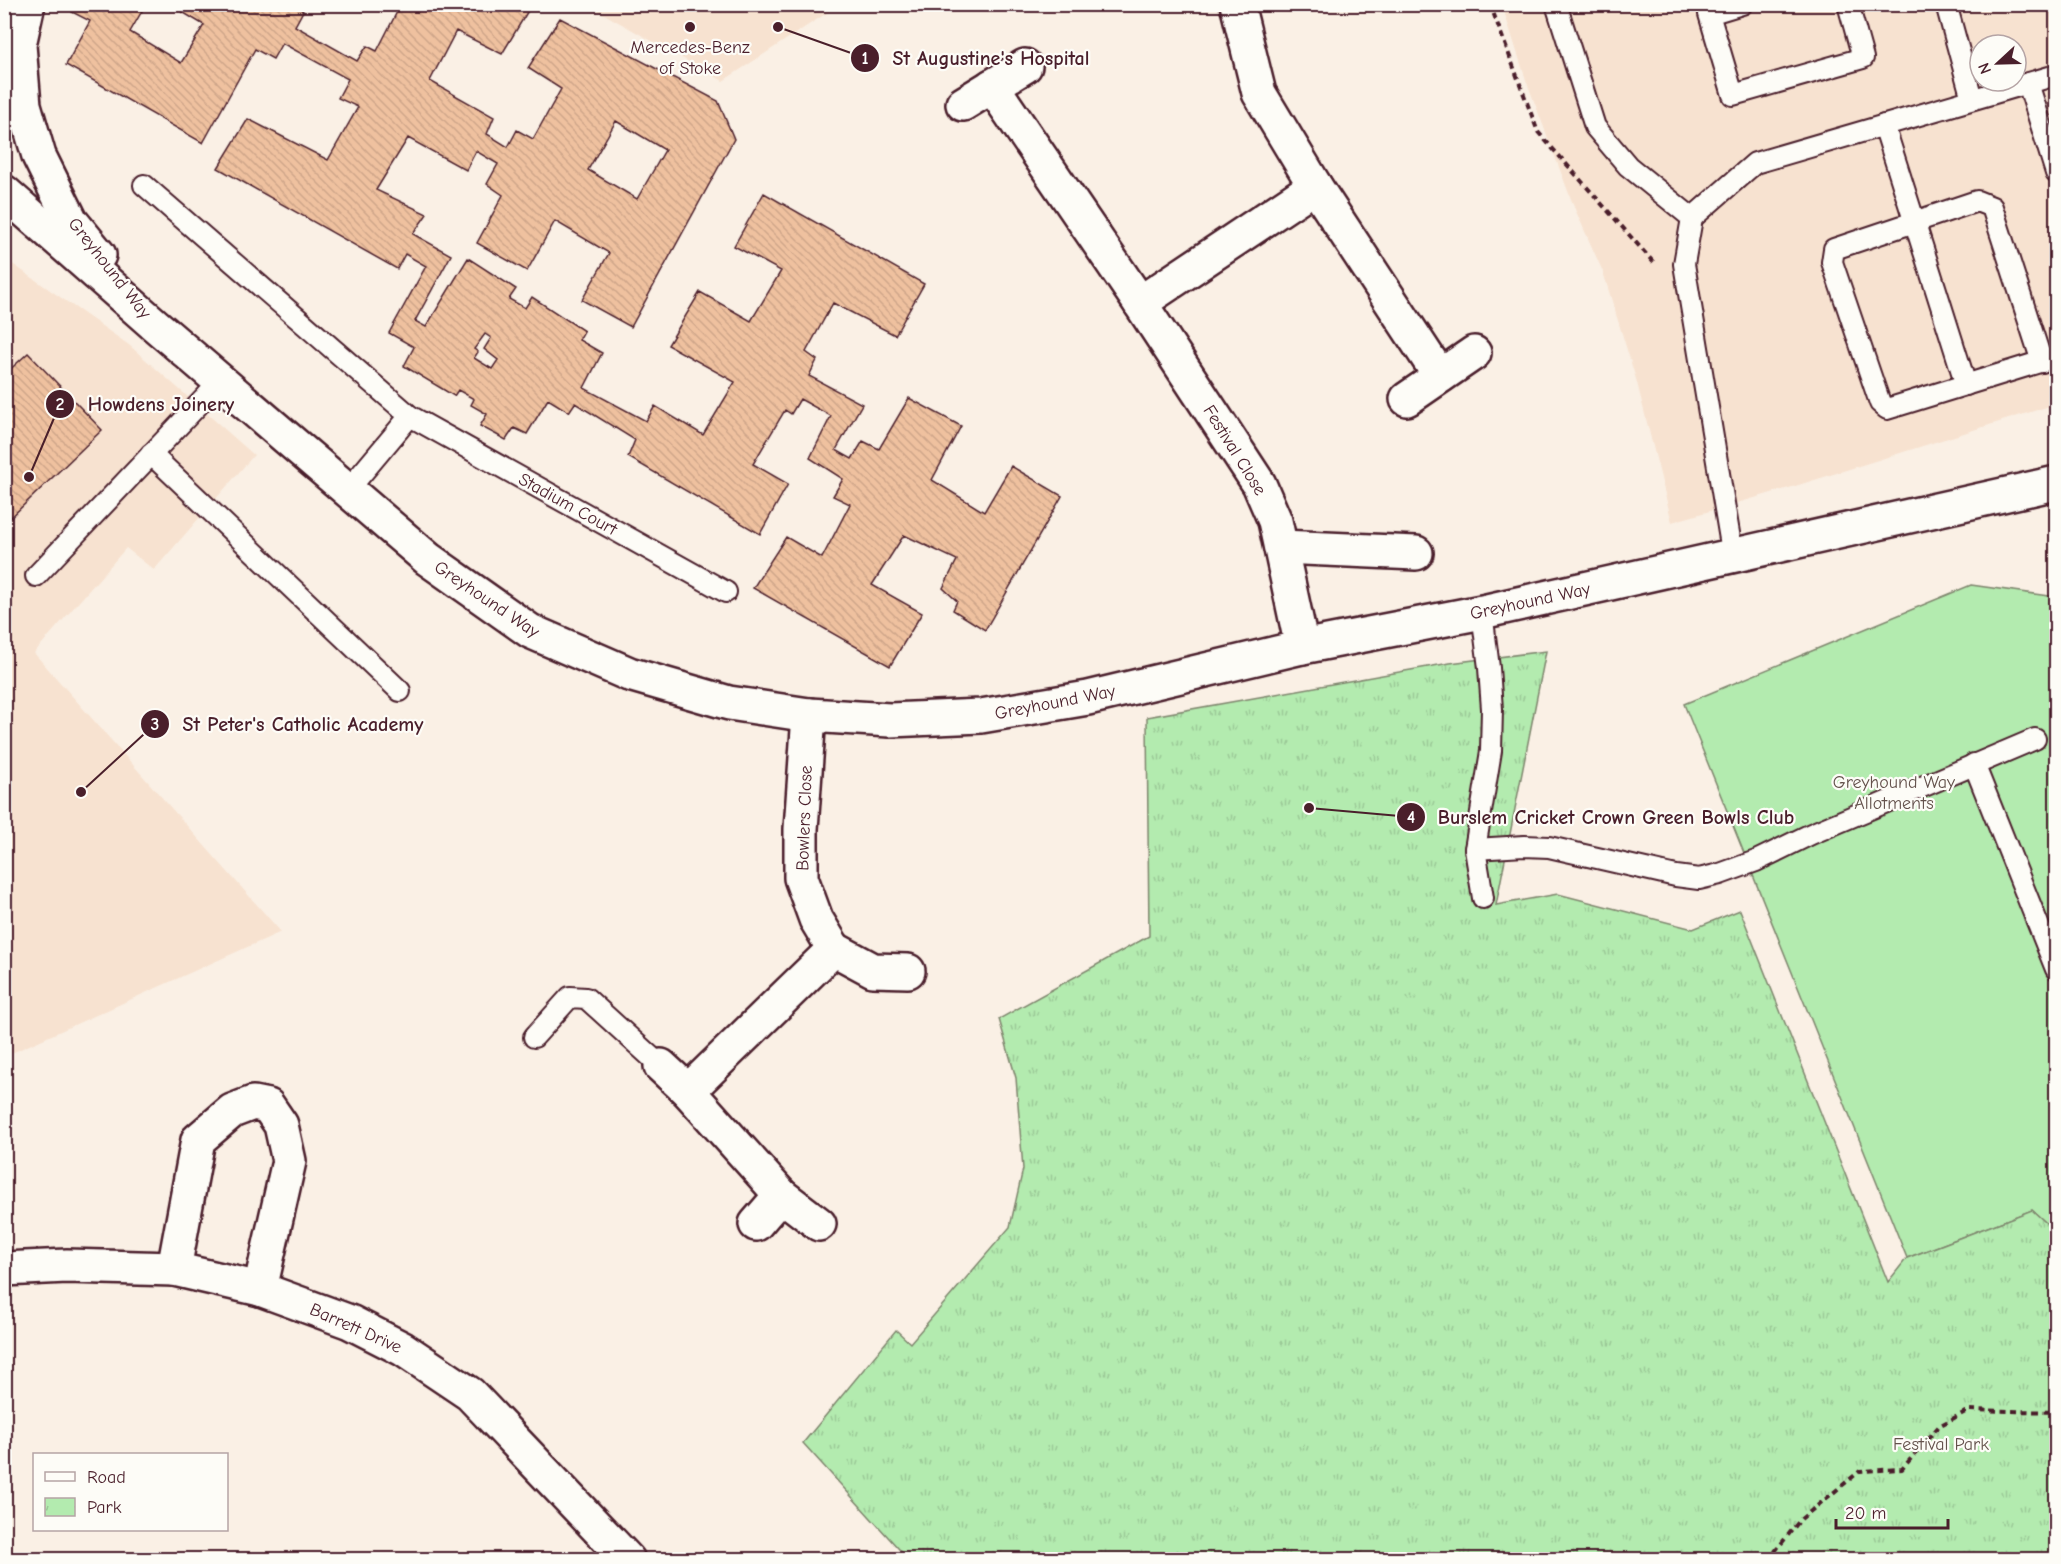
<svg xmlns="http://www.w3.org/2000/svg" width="2061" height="1564" viewBox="0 0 2061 1564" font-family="'Comic Neue',sans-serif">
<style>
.built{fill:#f7e2d0;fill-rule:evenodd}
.green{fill:#b3ebaf;stroke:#7e856d;stroke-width:1.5}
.park{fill:url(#park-tufts);stroke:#7e856d;stroke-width:1.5}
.building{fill:url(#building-back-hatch);stroke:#4a1f2b;stroke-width:1.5;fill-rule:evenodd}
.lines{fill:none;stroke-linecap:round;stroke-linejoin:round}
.lane-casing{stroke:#4a1f2b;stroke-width:24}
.street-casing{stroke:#4a1f2b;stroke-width:38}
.path{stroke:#4a1f2b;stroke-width:4;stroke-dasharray:6 4.5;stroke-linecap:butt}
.lane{stroke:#fdfcf7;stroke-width:20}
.street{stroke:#fdfcf7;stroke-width:33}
.poi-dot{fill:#4a1f2b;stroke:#fdfcf7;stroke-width:2}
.labels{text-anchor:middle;stroke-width:4.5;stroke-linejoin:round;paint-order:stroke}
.poi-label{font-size:18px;fill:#4a1f2b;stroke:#fdfcf7}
.street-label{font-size:18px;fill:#4a1f2b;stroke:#fdfcf7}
.park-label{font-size:18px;fill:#64524c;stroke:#fdfcf7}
.leader{fill:none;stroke:#4a1f2b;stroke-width:2}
.callout-dot{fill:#4a1f2b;stroke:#fdfcf7;stroke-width:2}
.mark-label{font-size:18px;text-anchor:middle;font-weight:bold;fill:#fff}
.callout-label{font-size:20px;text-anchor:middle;font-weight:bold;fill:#4a1f2b;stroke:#fdfcf7;stroke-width:4.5;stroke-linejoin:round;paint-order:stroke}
</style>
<defs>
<pattern id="park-tufts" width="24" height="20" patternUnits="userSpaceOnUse" patternTransform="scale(1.5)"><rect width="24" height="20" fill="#b3ebaf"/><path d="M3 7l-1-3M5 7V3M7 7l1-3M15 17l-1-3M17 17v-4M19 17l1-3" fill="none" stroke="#9bc997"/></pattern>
<pattern id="building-back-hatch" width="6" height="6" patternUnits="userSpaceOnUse" patternTransform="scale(1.5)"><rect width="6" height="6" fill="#efc19f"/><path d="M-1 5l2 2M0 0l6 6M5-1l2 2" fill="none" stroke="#cea589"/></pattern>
</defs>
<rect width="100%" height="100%" fill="#faf0e5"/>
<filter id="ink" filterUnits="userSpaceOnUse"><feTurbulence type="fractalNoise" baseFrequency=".0167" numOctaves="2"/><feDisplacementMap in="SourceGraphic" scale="12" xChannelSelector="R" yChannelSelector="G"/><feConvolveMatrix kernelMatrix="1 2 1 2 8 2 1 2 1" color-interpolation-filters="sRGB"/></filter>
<g filter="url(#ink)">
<g class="built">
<polygon points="588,5 839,5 723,81"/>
<path d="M1502,5H2056V404L1789,488L1672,522L1636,379L1603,272L1574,207L1526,80ZM1980,45H2016V81H1980Z"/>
<polygon points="4,258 129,345 254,455 154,570 126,548 34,653 281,932 5,1056"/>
</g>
<polygon class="green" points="1971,585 2056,597 2056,1232 2032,1210 1907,1258 1684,704"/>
<polygon class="park" points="1546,651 1496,905 1558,894 1693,929 1740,910 1888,1282 1907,1258 2032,1210 2056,1232 2056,1559 908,1559 803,1443 896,1330 910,1343 1010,1227 1023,1169 1016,1078 999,1019 1149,936 1147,717 1450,663"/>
<g class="building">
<path d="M76,4H146L130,32L181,63L204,25L169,4H293L303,11L295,26L357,61L367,46L377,51L401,4H532L502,54L456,31L430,81L494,117L487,134L508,147L517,130L533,139L561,89L528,68L560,18L718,101L734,139L631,327L582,300L609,253L555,221L527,271L477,243L503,195L487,184L498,164L476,151L466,170L408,138L376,190L427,214L413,234L451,255L415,321L426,327L468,258L516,289L509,299L525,308L532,297L584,331L579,340L602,353L584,388L646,421L655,406L703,435L735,382L668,345L700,292L751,321L781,271L734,246L764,193L924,284L895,335L833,303L806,352L817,360L809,376L862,404L836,450L852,459L863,441L879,449L909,398L961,426L932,480L984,512L1011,466L1062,496L985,630L953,610L957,601L943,588L957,560L904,535L872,585L922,613L890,666L753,588L786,537L822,558L850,504L833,496L843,479L810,458L831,416L800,399L791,414L785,410L753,464L788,484L760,534L628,457L635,440L575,403L569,412L548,399L527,434L514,428L506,440L480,426L487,414L471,405L474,399L458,390L454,396L404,366L414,347L389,333L426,266L405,254L397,269L218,168L248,119L328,160L358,107L338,98L348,79L282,43L273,59L255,49L203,143L66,65L90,21L72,12ZM616,121L665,150L637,199L588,170ZM485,334L491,338L484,349L498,360L492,369L474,358L478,352L474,349Z"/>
<polygon points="28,353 102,430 4,524 4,375"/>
</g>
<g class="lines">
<g class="lane-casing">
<g id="lane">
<polyline points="1556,4 1595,127 1628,166 1692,218 1684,264 1733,557"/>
<polyline points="1742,4 1709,14 1733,95 1863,58 1848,4"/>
<polyline points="1946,4 1972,99"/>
<polyline points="2028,83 2056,173"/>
<polyline points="1884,125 1966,385"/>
<polyline points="144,185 410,416 726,592"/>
<polyline points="1692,218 1755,163 2056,75"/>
<polyline points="2042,362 1992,207 1977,201 1834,249 1832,262 1880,403 1887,409 2056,357"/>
<polyline points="151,454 400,691"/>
<polyline points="348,490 410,416"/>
<polyline points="36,576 220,382"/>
<polyline points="1482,612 1489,668 1492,709 1491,751 1475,849 1483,898"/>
<polyline points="1974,764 2056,969"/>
<polyline points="1475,849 1524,846 1549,847 1676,876 1699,879 1720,874 1756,861 1811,834 2035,739"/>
<polyline points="534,1037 570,997 586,998 661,1066"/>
</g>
</g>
<g class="street-casing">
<g id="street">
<polyline points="28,4 19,45 24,105 39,156 71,221 99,255"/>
<polyline points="1237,4 1259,93 1315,186 1440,376"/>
<polyline points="992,86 1140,303 1259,484 1275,521 1302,647"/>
<polyline points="963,104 1025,66"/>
<polyline points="4,192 155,325 428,559 530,631 629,674 729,703 809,715 890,720 981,716 1088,698 1302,647 1482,612 2056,483"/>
<polyline points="1140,303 1315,186"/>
<polyline points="1407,399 1474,353"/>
<polyline points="1281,547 1416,553"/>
<polyline points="834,949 873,970 908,971"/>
<polyline points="661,1066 688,1091 781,1195 819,1224"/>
<polyline points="688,1091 834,949 816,919 801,878 801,829 809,715"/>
<polyline points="756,1224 781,1195"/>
<polyline points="4,1269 67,1266 174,1269 260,1289 350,1322 403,1349 470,1394 628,1560"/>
<polyline points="174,1269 198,1140 232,1111 253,1103 268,1106 281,1125 289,1161 260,1289"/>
</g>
</g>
<g class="path">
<polyline points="1490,4 1538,132 1655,264"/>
<polyline points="1768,1560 1801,1519 1860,1471 1902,1469 1939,1426 1969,1410 2056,1412"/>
</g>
<use href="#lane" class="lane"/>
<use href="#street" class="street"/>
</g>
</g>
<circle class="poi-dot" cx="690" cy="27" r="6"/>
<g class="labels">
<g class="poi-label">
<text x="690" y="53">Mercedes-Benz<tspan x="690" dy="21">of Stoke</tspan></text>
</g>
<g class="street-label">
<text transform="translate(110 268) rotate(52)" y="6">Greyhound Way</text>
<text transform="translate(1235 450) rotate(58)" y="6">Festival Close</text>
<text transform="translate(568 504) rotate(29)" y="6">Stadium Court</text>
<text transform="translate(487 599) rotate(34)" y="6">Greyhound Way</text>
<text transform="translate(1530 601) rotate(-12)" y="6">Greyhound Way</text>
<text transform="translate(1055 702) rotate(-11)" y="6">Greyhound Way</text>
<text transform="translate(804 818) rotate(-88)" y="6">Bowlers Close</text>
<text transform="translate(356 1328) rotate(24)" y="6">Barrett Drive</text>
</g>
<g class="park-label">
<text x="1894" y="788">Greyhound Way<tspan x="1894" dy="21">Allotments</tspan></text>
<text x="1941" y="1450">Festival Park</text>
</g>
</g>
<path class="leader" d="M778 27L865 58M29 477L60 404M81 792L155 724M1309 808L1411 817"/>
<g class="callout-dot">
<circle cx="778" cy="27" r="6"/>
<circle cx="29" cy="477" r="6"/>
<circle cx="81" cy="792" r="6"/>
<circle cx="1309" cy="808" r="6"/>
<circle cx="865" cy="58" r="15"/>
<circle cx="60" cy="404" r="15"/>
<circle cx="155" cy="724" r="15"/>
<circle cx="1411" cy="817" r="15"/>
</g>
<g class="mark-label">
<text x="865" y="64">1</text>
<text x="60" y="410">2</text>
<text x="155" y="730">3</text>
<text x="1411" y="823">4</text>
</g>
<g class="callout-label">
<text x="991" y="65">St Augustine's Hospital</text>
<text x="161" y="411">Howdens Joinery</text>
<text x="303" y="731">St Peter's Catholic Academy</text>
<text x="1616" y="824">Burslem Cricket Crown Green Bowls Club</text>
</g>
<rect width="2061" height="1564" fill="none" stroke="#fdfcf7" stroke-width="24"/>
<rect x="12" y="12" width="2037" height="1540" fill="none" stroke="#4a1f2b" stroke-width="2" filter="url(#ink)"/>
<rect x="33" y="1453" width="195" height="78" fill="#fdfcf7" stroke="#b5a4a5" stroke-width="1.5"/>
<rect x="45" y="1472" width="30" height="9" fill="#fdfcf7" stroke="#b5a4a5" stroke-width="1.5"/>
<text x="87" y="1483" font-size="18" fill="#4a1f2b">Road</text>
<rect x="45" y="1498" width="30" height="18" fill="url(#park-tufts)" stroke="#b5a4a5" stroke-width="1.5"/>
<text x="87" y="1513" font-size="18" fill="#4a1f2b">Park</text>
<g transform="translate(1998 63) rotate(248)"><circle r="28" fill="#fdfcf7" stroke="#b5a4a5" stroke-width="1.5"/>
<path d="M0-4.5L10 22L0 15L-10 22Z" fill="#4a1f2b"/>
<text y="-9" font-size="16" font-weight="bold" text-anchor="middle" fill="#4a1f2b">N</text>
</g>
<path d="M1836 1519v9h112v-9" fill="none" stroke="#4a1f2b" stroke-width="3"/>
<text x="1845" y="1519" font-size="18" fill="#4a1f2b" stroke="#fdfcf7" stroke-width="4.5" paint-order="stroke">20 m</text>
</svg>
